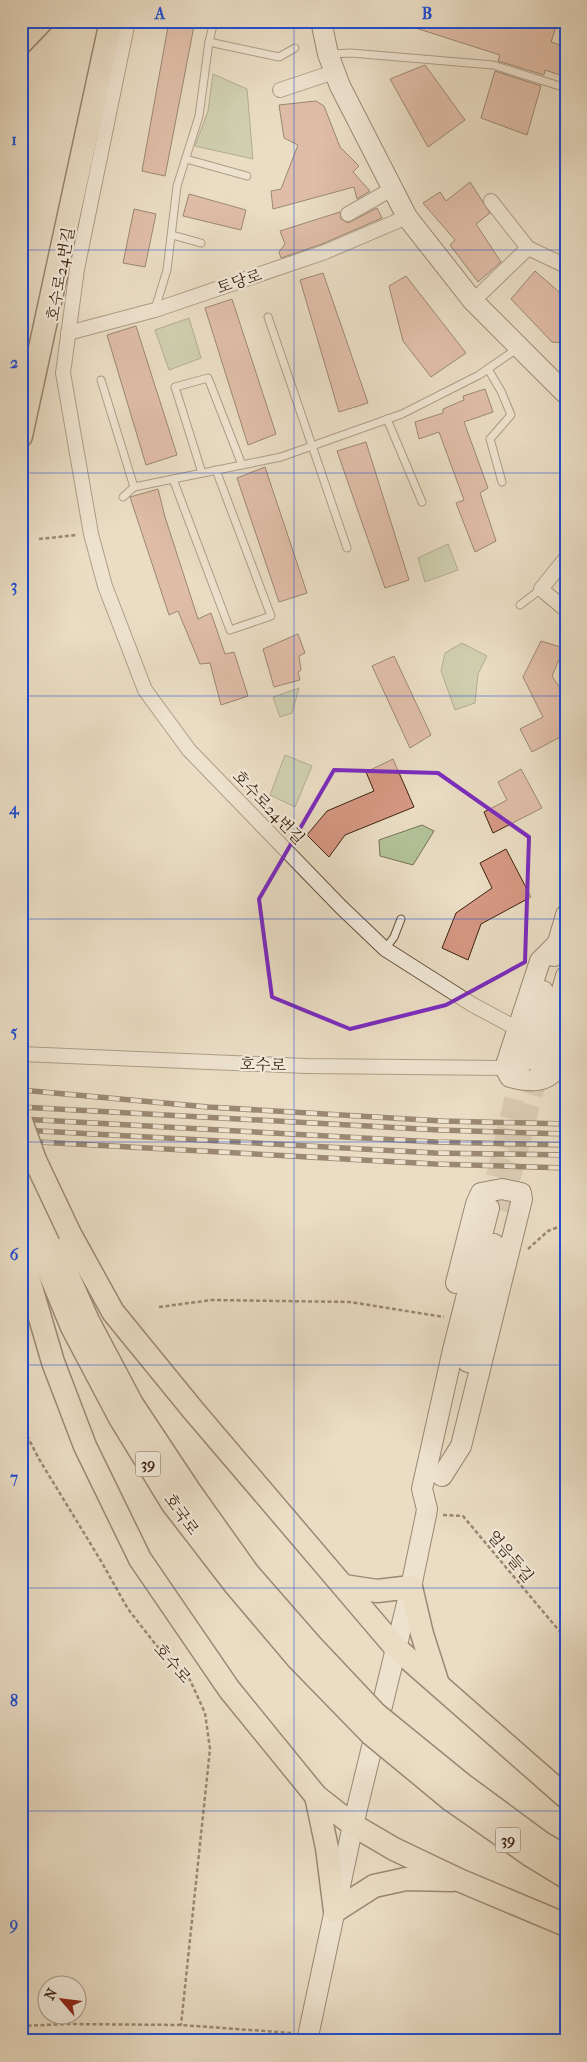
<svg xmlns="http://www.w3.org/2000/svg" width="587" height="2062" viewBox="0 0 587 2062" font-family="'IM FELL French Canon','Noto Serif KR',serif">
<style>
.green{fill:#b2c298;stroke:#777254}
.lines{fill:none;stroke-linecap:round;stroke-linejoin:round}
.stream{stroke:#767d79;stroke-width:4.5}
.building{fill:#d69883;stroke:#3c2210}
.secondary-tunnel{stroke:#c7b8a0;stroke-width:20;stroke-dasharray:20 10;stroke-linecap:butt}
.lane-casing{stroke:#68513d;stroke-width:9}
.street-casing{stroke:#68513d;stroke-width:16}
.secondary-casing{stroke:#3c2210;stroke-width:22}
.primary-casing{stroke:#3c2210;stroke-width:25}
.path{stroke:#3c2210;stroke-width:2.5;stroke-dasharray:4 2.5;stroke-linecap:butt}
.lane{stroke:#f1e9d9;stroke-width:7}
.street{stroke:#f1e9d9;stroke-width:14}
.secondary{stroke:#f1e9d9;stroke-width:20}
.primary{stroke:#eaddc4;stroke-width:22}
.rail-casing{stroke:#3c2210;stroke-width:5.5}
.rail{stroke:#f1e9d9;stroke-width:4;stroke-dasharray:11;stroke-linecap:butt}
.primary-bridge-casing{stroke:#3c2210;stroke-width:25;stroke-linecap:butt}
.primary-bridge{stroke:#eaddc4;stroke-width:22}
.marked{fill:none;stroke:#7b2cbf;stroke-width:4;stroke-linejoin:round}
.grid{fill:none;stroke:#1d4ed8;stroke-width:1;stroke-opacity:0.55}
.labels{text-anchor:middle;stroke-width:4.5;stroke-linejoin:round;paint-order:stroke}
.shield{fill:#f1e9d9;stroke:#725e4c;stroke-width:1}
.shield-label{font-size:15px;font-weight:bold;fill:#3c2210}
.street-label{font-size:16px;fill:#3c2210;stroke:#f1e9d9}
.neatline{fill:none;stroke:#1d4ed8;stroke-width:2}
.grid-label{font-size:16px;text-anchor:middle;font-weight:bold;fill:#1d4ed8}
</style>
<rect width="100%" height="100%" fill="#eaddc4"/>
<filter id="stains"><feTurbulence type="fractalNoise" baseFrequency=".004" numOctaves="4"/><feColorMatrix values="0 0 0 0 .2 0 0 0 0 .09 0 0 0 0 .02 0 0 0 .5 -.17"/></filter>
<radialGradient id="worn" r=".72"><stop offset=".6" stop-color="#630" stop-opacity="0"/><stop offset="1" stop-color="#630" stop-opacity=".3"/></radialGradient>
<g class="green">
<polygon points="213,74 247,89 253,159 195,146 208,111"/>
<polygon points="189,318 201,358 169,370 155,330"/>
<polygon points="448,544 458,570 425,582 418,558"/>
<polygon points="462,643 487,656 478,674 475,703 455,710 441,671 445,653"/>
<polygon points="299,688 292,713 280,717 273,697"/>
<polygon points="285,755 312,766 295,807 270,795"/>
<polygon points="422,825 434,831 413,865 380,856 379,840"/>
</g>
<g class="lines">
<polyline class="stream" points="34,2041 97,2037 144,2041"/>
</g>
<g class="building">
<polygon points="169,21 195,21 165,176 142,171"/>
<polygon points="403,21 558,21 551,42 566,47 566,77 545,70 544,75 498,61 500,55 403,24"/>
<polygon points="425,65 465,120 428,147 390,79"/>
<polygon points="495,71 541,86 527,135 481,118"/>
<polygon points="316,101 324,106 340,147 359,166 353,172 370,191 357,199 354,187 273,209 271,191 281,189 298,145 284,138 279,105"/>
<polygon points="470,182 490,213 476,224 501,262 478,282 450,245 455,240 423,203 440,192 446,201"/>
<polygon points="189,194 246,210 241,230 183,216"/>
<polygon points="377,208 382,218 322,244 281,258 279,252 285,244 280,231 340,212 341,219 348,223"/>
<polygon points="134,209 156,214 145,267 123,263"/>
<polygon points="535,271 566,298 566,343 552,342 511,299"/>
<polygon points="323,273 368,403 339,412 300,280"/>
<polygon points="406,276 466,353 431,377 403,341 389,286"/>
<polygon points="232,299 276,434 248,445 205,308"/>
<polygon points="136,326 177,455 146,465 107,335"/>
<polygon points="485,389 493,412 464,422 488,488 480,493 496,541 475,552 456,503 464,500 439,432 419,439 415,422 443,413 443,409 464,400 463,396"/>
<polygon points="366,442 409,580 385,588 337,451"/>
<polygon points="265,467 307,593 279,602 237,478"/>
<polygon points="158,489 165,517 198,619 211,613 225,654 234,652 248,696 221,705 210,663 200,664 178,611 169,615 130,497"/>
<polygon points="298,634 305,653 299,656 301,670 298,672 300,680 274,687 263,649"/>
<polygon points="541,641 564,648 552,676 566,697 566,734 532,752 520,729 543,717 523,677"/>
<polygon points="394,656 431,735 410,748 372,666"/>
<polygon points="393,759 414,807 345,835 329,857 307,835 327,811 374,791 366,772"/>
<polygon points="521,769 542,808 493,833 484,812 507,800 498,782"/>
<polygon points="506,849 531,897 481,924 468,960 442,948 456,913 492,888 480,863"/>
</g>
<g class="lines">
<g class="secondary-tunnel">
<polyline points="489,1206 523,1062"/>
<polyline points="502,1211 540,1067"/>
</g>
<g class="lane-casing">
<g id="lane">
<polyline points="209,42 279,57 295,48"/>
<polyline points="330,54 351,53 493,65 566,88"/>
<polyline points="186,159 247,176"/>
<polyline points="172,235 201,243"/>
<polyline points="155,309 167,270 177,186 199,116 209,42 214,21"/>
<polyline points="268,317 347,548"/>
<polyline points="488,369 501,391 511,415 490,439 502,482"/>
<polyline points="101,380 134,487 123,497"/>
<polyline points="387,419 422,502"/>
<polyline points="202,473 175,387 208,378 242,465"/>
<polyline points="173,479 230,630 271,616 216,470"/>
<polyline points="134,487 281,457 402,414 479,375 518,348"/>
<polyline points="520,605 541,589"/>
<polyline points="385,949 394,937 401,919"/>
</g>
</g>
<g class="street-casing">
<g id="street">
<polyline points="128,21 77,269 63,373 91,534 105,586 145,690 189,750 341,907 385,949 473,1005 516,1028"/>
<polyline points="280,90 334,72"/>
<polyline points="348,214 392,189"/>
<polyline points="528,248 566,266"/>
<polyline points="473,301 528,248 491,201"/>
<polyline points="68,333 155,310 325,252 407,217"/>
<polyline points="566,558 541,589 566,610"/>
<polyline points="21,1054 306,1066 505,1068"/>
</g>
</g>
<g class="secondary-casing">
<g id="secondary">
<polyline points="321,21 328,54 340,86 407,217 473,301 566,394"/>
<path d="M557,944L540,961L505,1068L510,1077C524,1081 544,1084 555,1070L566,1037"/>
<polyline points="554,956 566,915"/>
<polyline points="523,1062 543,991"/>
<polyline points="540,1067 566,976"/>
<polyline points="468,1362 494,1244"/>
<polyline points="442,1476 461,1446 522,1199 521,1193 502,1189 481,1193 476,1204 456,1283"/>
<polyline points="307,2041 353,1825 411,1587 426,1515 427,1509 422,1489 453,1350 489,1208"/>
</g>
</g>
<g class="primary-casing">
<g id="primary">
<polyline points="21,43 42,21"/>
<polyline points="21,436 111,21"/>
<polyline points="21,1169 88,1321 132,1404 189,1490 248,1573 310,1644"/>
<polyline points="21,1204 72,1327 120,1418 172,1503 236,1586 297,1658"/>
<polyline points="70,1234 113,1312 193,1410 395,1647 566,1797"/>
<polyline points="21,1253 53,1362 85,1446 140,1559 229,1689 316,1796 353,1825 394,1849 459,1880 566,1925"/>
<polyline points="344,1586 377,1591 411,1587 422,1634 438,1684"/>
<polyline points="462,1784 542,1843 566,1857"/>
<polyline points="316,1796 327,1848 335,1911 374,1886 406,1879 452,1880"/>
<polyline points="451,1800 530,1855 566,1877"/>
</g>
</g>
<g class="path">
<polyline points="39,539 77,535"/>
<polyline points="528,1249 548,1231 566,1224"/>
<polyline points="159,1307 212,1300 350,1302 444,1317"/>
<polyline points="21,1424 39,1459 101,1561 128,1609 156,1645 190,1680 205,1713 210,1749 181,2025"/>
<polyline points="443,1515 463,1516 566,1639"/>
<polyline points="21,2026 67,2024 181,2025 292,2033"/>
<polyline points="325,2036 401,2041"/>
</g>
<use href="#lane" class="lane"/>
<use href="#street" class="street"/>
<use href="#secondary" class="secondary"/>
<use href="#primary" class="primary"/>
<g class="rail-casing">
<g id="rail">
<polyline points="21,1090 208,1107 442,1121 566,1124"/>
<polyline points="21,1107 439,1130 566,1134"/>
<polyline points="21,1119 436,1142 566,1145"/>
<polyline points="21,1130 435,1153 566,1155"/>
<polyline points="21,1141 435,1164 566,1168"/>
</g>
</g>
<use href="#rail" class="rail"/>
<g class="primary-bridge-casing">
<g id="primary-bridge">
<polyline points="21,1121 35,1160 70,1234"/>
<polyline points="310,1644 376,1714 462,1784"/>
<polyline points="297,1658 371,1734 451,1800"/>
</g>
</g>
<use href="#primary-bridge" class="primary-bridge"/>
</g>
<path d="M0 0H587V2062H0ZM334,770L438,773L529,837L525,962L446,1005L350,1029L272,997L259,899Z" fill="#eaddc4" fill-opacity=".55" fill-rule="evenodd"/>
<path class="marked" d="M334,770L438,773L529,837L525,962L446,1005L350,1029L272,997L259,899Z"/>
<path class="grid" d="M294,21V2041M21,250H566M21,473H566M21,696H566M21,919H566M21,1142H566M21,1365H566M21,1588H566M21,1811H566"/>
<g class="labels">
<g class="shield">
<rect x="135.5" y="1451.5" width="25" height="25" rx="4"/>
<rect x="495.5" y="1827.5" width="25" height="25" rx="4"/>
</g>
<g class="shield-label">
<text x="148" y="1469">39</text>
<text x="508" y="1845">39</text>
</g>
<g class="street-label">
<text transform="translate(60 274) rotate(-80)" y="6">호수로24번길</text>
<text transform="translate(239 281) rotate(-18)" y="6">토당로</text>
<text transform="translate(269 807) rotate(46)" y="6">호수로24번길</text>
<text transform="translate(263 1064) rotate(2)" y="6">호수로</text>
<text transform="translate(182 1514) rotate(54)" y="6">호국로</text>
<text transform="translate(511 1556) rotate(50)" y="6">얼음들길</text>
<text transform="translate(173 1663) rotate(49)" y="6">호수로</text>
</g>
</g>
<rect width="587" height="2062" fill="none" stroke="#eaddc4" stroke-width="55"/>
<g transform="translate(62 2000) rotate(298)"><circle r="24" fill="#f1e9d9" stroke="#a99989"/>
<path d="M0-4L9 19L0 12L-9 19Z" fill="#8f2418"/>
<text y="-8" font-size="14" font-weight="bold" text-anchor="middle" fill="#3c2210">N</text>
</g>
<rect x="28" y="28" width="532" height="2006" class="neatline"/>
<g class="grid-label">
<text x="160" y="19">A</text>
<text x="427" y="19">B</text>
<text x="14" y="145">1</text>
<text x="14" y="368">2</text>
<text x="14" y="591">3</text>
<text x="14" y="814">4</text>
<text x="14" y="1037">5</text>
<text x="14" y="1260">6</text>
<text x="14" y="1483">7</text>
<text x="14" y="1706">8</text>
<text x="14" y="1929">9</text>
</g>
<rect width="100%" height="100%" filter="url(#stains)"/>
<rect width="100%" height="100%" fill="url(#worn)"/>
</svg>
